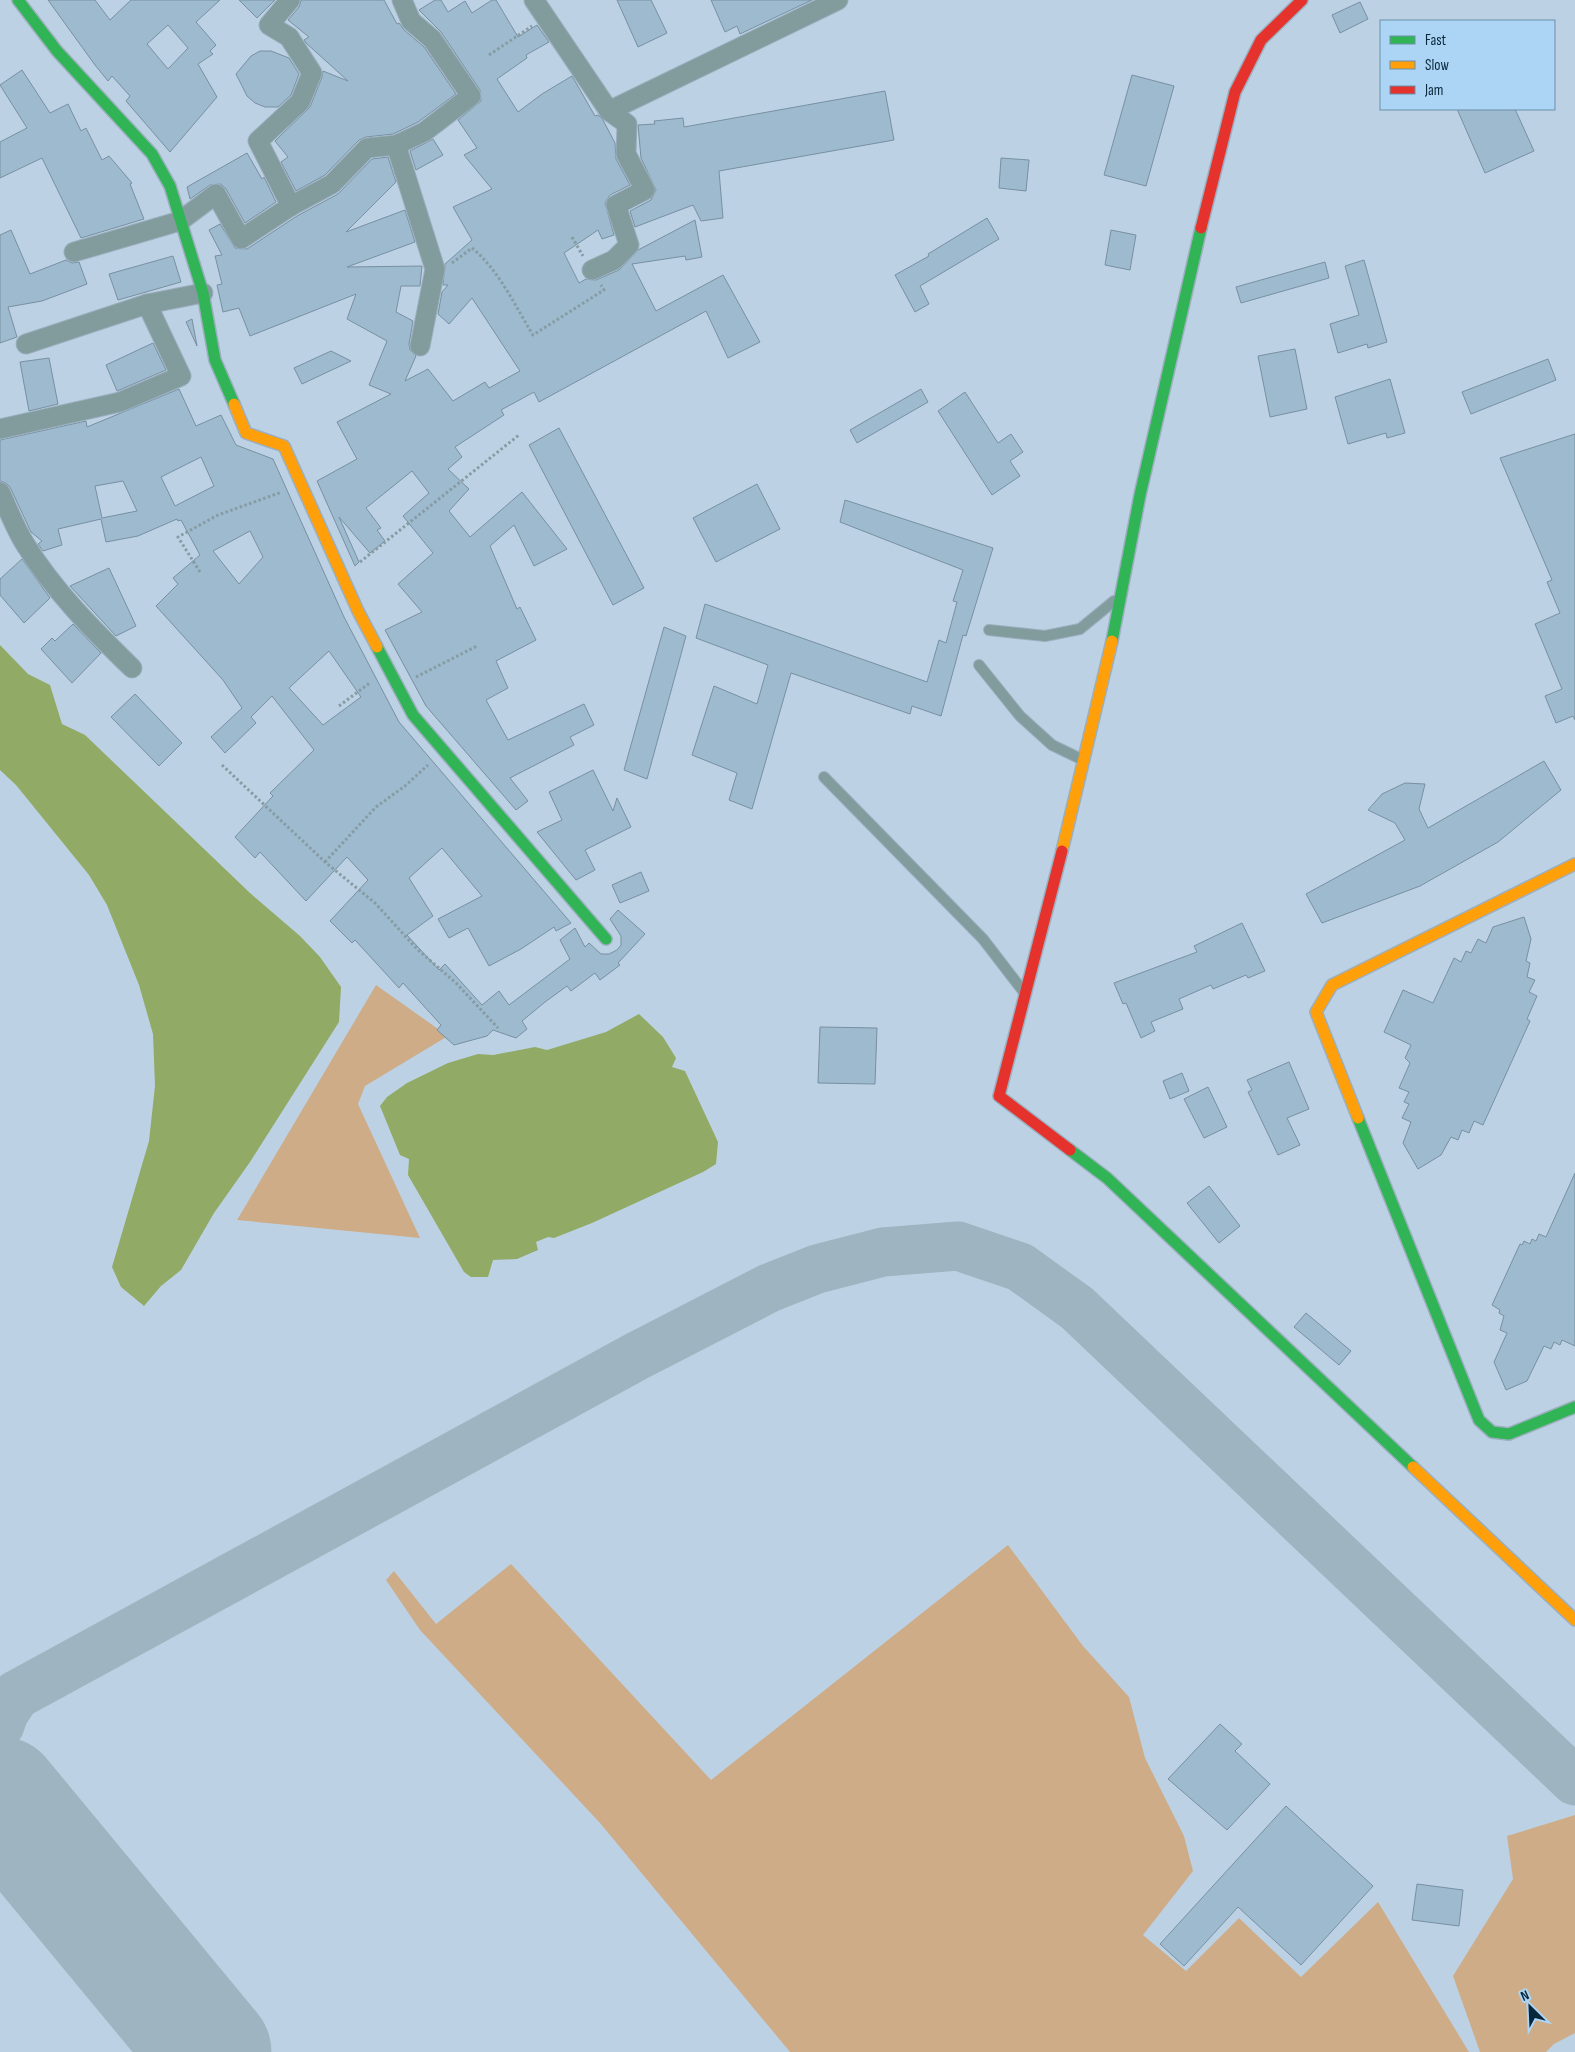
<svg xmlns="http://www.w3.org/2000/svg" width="1575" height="2052" viewBox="0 0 1575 2052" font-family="'Sofia Sans Condensed',sans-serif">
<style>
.green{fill:#ceac88}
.water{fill:#91aa65}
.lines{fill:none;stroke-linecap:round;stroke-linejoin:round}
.taxiway{stroke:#9eb4c0;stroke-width:49}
.runway{stroke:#9eb4c0;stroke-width:121}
.building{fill:#9dbacf;stroke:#7890a1;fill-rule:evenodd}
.lane-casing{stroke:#9bafbf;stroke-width:12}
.street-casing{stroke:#9bafbf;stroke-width:21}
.fast-casing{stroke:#9bafbf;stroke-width:14}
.slow-casing{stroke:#9bafbf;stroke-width:14}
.jam-casing{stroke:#9bafbf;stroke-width:14}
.path{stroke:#869ba2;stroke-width:3;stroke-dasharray:2.5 2.5;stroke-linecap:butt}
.lane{stroke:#829b9d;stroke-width:10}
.street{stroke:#829b9d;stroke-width:19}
.fast{stroke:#30b455;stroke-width:11}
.slow{stroke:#ff9f0a;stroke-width:11}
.jam{stroke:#e5322d;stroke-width:11}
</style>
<rect width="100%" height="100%" fill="#bcd2e4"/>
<g class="green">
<polygon points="376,985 448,1036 365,1086 358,1104 420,1238 237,1220"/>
<polygon points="1008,1545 1083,1646 1129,1697 1145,1758 1184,1836 1193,1871 1143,1935 1186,1971 1239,1918 1301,1977 1378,1902 1469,2052 790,2052 600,1823 420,1630 386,1580 394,1571 436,1624 511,1564 711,1780"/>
<polygon points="1575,1815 1575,2033 1554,2044 1546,2052 1480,2052 1453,1976 1513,1879 1507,1836"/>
</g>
<g class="water">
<polygon points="0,645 28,674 50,685 62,724 85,735 250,893 300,936 320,957 341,987 339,1022 250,1162 214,1213 181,1270 161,1286 144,1306 121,1287 112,1267 149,1141 155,1086 153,1034 139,985 107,905 89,875 16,785 0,770"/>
<polygon points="639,1014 663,1037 676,1058 672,1067 685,1071 718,1142 716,1164 703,1172 592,1223 554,1238 548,1237 536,1242 538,1250 517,1259 493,1260 488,1277 471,1277 464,1272 408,1175 409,1159 400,1155 380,1106 387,1097 407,1083 448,1063 478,1054 493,1055 535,1047 547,1050 606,1032"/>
</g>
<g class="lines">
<polyline class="taxiway" points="0,1725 4,1713 16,1695 637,1356 769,1288 817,1269 883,1252 958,1246 1020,1267 1077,1308 1575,1781"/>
<polyline class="runway" points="0,1797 211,2052"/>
</g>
<g class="building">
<path d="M48,0H95L110,20L131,0H220L196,22L216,45L210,51L213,54L198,64L217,97L170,152L126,101L130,96L112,76L108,81L95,65ZM168,25L188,48L168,69L147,44Z"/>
<polygon points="239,0 275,0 257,18"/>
<polygon points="301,0 384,0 397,24 399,23 404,30 424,47 456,94 418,122 393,134 366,137 359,140 325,175 296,191 281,162 288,157 275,141 310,107 322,77 323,71 348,81 306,43 304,40 309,37 288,20 299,7"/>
<polygon points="435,0 441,0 448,12 465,1 472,13 492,0 496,0 518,37 537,25 549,42 526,55 527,58 497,79 518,112 542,94 572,76 595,116 598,115 603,120 615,143 616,159 630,185 610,195 605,203 614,235 602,239 598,230 564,253 579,283 586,279 596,280 619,270 638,250 695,220 702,257 686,260 685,256 632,264 656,311 723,275 760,342 728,358 706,311 539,402 534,392 501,410 504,415 455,447 462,457 448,469 469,489 449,511 470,537 522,492 567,549 534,566 514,525 490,546 517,609 520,607 536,640 496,661 508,688 486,700 508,740 584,704 594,725 570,737 574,745 510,778 528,801 516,810 426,706 385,630 422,612 398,584 433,553 403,516 429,493 412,471 366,508 381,528 377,530 385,541 370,553 339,517 359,562 355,566 317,481 357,459 337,422 391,394 369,385 387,341 347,319 356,294 250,336 239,308 223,312 217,285 222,284 215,256 222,255 209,230 220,224 235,248 247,249 297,216 338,194 372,159 388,157 396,182 346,232 405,210 415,242 347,267 422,266 420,286 401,286 396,312 413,321 409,344 410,350 416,356 405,381 428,369 453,401 485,382 489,388 520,371 472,298 449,324 438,314 442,292 448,285 443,285 445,264 472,240 453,207 492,189 464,155 477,148 458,120 481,101 480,90 441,32 419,10"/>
<polygon points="617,0 651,0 667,33 638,47"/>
<polygon points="711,0 812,0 740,34 737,26 725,32"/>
<polygon points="1360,2 1368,19 1340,33 1332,15"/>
<polygon points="260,51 271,51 289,58 299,74 291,95 278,107 265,107 255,103 247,96 236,74 251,56"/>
<polygon points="22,70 50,113 68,104 81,131 86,128 102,160 109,156 132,183 130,184 144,219 81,238 42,158 0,178 0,142 27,128 0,85"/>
<polygon points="1132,75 1174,86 1146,186 1104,175"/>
<polygon points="885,91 894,140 719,171 723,218 701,221 693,205 635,227 630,211 651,200 656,190 641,158 638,125 655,124 654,121 683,118 684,127"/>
<polygon points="1457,109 1515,109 1534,151 1485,173"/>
<polygon points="433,139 443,155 416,170 410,151"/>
<polygon points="247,153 262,179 264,177 276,202 245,223 226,189 221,184 210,185 190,199 187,187"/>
<polygon points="1001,158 1029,160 1026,191 999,188"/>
<polygon points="987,218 999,239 920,286 929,304 915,312 895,275 929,256 928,254"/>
<polygon points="11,230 30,274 66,260 72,263 79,262 87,284 42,301 8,307 17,337 0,343 0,235"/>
<polygon points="1111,230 1136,235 1130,270 1105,265"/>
<polygon points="173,256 181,282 118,300 109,274"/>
<polygon points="1364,260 1387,342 1368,348 1367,344 1338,353 1330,324 1359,315 1345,266"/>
<polygon points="1325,262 1329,278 1241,303 1236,287"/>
<polygon points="192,319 197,346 186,322"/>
<polygon points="153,343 166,370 117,391 106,365"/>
<polygon points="1295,349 1307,409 1270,417 1258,356"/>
<polygon points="331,351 351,361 302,384 294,368"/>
<polygon points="49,358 58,404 29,411 20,362"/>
<polygon points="1548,359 1556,380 1471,414 1462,392"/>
<polygon points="1390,379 1405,433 1387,438 1386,433 1348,444 1335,397"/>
<path d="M179,389L196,426L221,415L236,445L273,459L344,617L399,722L571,923L556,931L554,927L521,949L489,966L468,928L449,938L438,919L482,896L442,848L409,878L433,916L407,935L439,970L445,964L482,1005L499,991L509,1005L570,959L560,940L575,928L585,947L589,943L601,954H609L617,950L621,945V936L610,919L618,910L645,934L618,963L620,965L600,980L595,973L571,991L567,986L545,1002L522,1021L527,1029L516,1038L493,1030L487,1036L454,1045L437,1030L441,1025L403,983L399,988L355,940L352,943L330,921L368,880L347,857L306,901L260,852L255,858L235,837L273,796L270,793L314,750L272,696L251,717L256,723L225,753L211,737L242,708L223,680L156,606L178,584L173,578L200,555L181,520L178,521L177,519L138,536L106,542L101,519L58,529L62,545L43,551L38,544L42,541L31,532L10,487L6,483L0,481V440L86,421L87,427ZM201,457L214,486L175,506L161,477ZM123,481L137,511L102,518L95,486ZM250,531L263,557L239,584L213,551ZM329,651L361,697L323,725L289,688Z"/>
<polygon points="921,389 928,402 857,443 850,430"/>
<polygon points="965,392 998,443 1011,434 1023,452 1010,461 1020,476 992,495 938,411"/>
<polygon points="559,428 644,588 613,605 529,445"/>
<polygon points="1575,434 1575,720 1573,716 1556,723 1545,696 1562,689 1535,624 1560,613 1547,582 1552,580 1500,458"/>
<polygon points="757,484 780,529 716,562 693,518"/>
<polygon points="845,500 993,548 966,636 963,635 941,716 912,706 910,714 791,673 752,809 729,800 737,773 692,755 714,686 757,704 768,665 696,638 705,604 927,682 939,640 946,643 957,602 953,601 963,570 840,522"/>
<polygon points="22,559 50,598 24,623 0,595 0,579"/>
<polygon points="109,568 136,626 116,636 70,586"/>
<polygon points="73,624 101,653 72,683 41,649 52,638 55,641"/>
<polygon points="664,627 686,636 647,779 624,770"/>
<polygon points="135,694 182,743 159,766 111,717"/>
<polygon points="1544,761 1561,790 1498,842 1420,886 1322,923 1306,894 1405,840 1395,823 1368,810 1382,794 1405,783 1425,784 1419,809 1428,828"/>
<polygon points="593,770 613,811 617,798 631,827 585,850 595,870 576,880 537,832 562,820 549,792"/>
<polygon points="641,872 649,891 620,903 612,885"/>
<polygon points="1524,917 1531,939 1526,961 1530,963 1527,977 1535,980 1529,992 1537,996 1527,1019 1530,1021 1483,1125 1474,1121 1469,1133 1462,1130 1458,1140 1451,1137 1441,1155 1418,1169 1403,1143 1411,1122 1402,1118 1409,1104 1404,1102 1409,1092 1399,1088 1410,1063 1405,1058 1411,1045 1384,1032 1403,990 1433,1003 1454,958 1461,962 1466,951 1471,953 1478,939 1486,943 1493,927"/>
<polygon points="1242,923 1265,971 1248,978 1246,975 1213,989 1211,985 1179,999 1183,1009 1151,1022 1155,1031 1141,1038 1126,1003 1123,1004 1114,983 1197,952 1194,946"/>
<polygon points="820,1027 877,1028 875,1084 818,1083"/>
<polygon points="1289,1062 1309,1109 1287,1118 1300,1145 1278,1155 1248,1092 1252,1090 1247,1080"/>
<polygon points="1182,1073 1189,1091 1170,1099 1163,1081"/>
<polygon points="1208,1087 1227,1127 1204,1138 1184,1099"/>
<polygon points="1575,1173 1575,1346 1562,1340 1560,1345 1554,1342 1551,1349 1544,1346 1527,1381 1506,1390 1494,1362 1507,1333 1500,1330 1504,1316 1499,1313 1500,1310 1492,1305 1520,1244 1522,1245 1524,1241 1530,1244 1532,1239 1536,1241 1539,1234 1546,1237"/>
<polygon points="1209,1186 1240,1226 1219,1243 1187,1203"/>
<polygon points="1306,1313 1351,1351 1339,1365 1294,1327"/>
<polygon points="1220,1724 1242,1744 1235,1751 1270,1784 1227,1830 1168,1779"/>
<polygon points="1286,1806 1373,1886 1301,1965 1238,1907 1184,1966 1160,1944"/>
<polygon points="1417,1884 1463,1890 1459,1926 1412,1920"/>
</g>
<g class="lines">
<g class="lane-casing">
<g id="lane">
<polyline points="989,630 1045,636 1080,629 1114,601"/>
<polyline points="979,665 1020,716 1052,745 1083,760"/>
<polyline points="824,777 983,939 1023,991"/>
</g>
</g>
<g class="street-casing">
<g id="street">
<polyline points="290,0 269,25 289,37 312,73 300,102 258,141 291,206"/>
<polyline points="534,0 609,111 627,124 626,154 645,190 616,205 629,245 614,260 592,270"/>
<polyline points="609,111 838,0"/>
<polyline points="396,145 424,132 471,96 432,39 411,21 402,0"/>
<polyline points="74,252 180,221 216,194 241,239 291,206 332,184 367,148 396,145 435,269 420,346"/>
<polyline points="26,344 147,304 203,293"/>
<polyline points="0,429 120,402 181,376 147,304"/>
<path d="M0,492C8,509 15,528 25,544C53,590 94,631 132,668"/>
</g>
</g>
<g class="fast-casing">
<g id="fast">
<polyline points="18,0 57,51 152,154 170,186 203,293 215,360 234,404"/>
<polyline points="1112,641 1140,495 1201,228"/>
<polyline points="377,647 413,715 606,939"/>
<polyline points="1358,1118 1479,1420 1492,1432 1509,1434 1575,1407"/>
<polyline points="1070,1150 1107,1178 1413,1467"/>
</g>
</g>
<g class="slow-casing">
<g id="slow">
<polyline points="234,404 246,433 284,446 358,611 377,647"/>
<polyline points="1062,851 1112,641"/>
<polyline points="1358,1118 1316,1012 1332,985 1575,864"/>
<polyline points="1413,1467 1575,1620"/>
</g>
</g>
<g class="jam-casing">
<g id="jam">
<polyline points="1201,228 1235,92 1261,40 1302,0"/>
<polyline points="1062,851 999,1096 1070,1150"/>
</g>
</g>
<g class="path">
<polyline points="489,55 532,26"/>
<polyline points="572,237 583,256"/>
<path d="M452,263L472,248C499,270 515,306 533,335L604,290L601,285"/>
<polyline points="360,562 519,435"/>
<polyline points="200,572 178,537 218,515 282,492"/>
<polyline points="416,677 477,646"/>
<polyline points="339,706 371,682"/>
<polyline points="222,765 325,862 375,903 417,949 456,983 498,1028"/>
<polyline points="325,862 376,807 405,786 428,765"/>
</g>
<use href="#lane" class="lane"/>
<use href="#street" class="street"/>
<use href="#fast" class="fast"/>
<use href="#slow" class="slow"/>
<use href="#jam" class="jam"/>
</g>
<rect x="1380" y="20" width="175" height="90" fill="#acd4f4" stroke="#6b8faa"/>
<rect x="1390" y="36" width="25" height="8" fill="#30b455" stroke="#6b8faa"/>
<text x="1425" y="45" font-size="15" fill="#09273b">Fast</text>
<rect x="1390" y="61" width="25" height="8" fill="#ff9f0a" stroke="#6b8faa"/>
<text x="1425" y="70" font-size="15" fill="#09273b">Slow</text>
<rect x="1390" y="86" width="25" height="8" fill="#e5322d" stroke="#6b8faa"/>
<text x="1425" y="95" font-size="15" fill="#09273b">Jam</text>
<g transform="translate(1530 2007) rotate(336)" stroke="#acd4f4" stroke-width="4" paint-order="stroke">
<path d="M0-4L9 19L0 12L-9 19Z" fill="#09273b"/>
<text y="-8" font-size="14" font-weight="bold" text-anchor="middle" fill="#09273b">N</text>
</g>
</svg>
